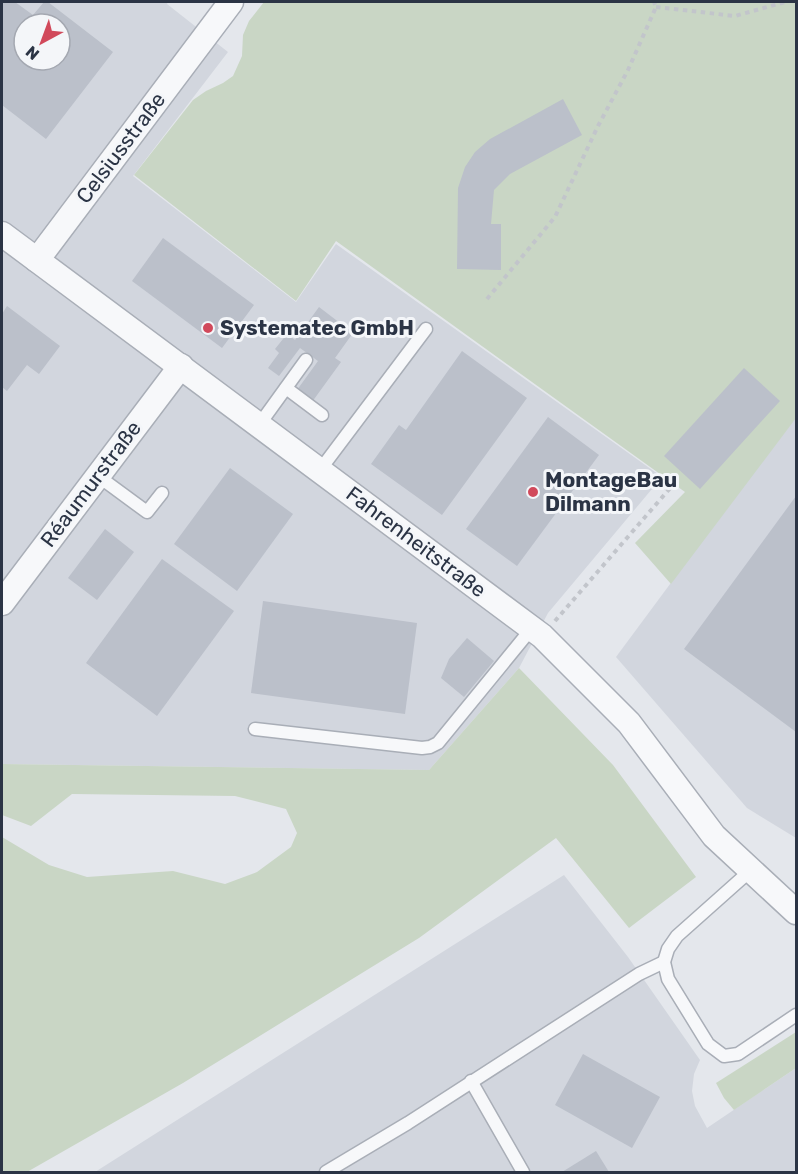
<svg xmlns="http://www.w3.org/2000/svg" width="798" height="1174" viewBox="0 0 798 1174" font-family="Rubik,sans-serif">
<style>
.built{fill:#d2d6de;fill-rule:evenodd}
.green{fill:#c9d6c5}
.building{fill:#bbc0ca;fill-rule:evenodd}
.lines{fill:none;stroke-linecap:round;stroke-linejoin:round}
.service-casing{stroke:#a9aeb7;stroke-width:15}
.minor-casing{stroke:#a9aeb7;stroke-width:27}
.path{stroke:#c2c5cb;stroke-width:4;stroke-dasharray:4.5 4.5;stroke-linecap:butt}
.service{stroke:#f7f8fa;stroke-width:12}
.minor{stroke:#f7f8fa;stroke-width:24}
.poi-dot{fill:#d1495b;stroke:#f4f6f9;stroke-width:2}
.labels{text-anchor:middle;stroke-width:6;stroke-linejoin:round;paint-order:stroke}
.street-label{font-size:21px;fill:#2b3445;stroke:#f4f6f9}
.poi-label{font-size:21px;font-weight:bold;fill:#2b3445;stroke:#f4f6f9;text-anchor:start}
</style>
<rect width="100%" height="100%" fill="#e4e7ec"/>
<g class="built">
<path d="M2,2H168L167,4L228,52L133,176L296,302L336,244L662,477L548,613L519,668L429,770L2,764ZM24,24H60V60H24Z"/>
<polygon points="796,414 796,838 747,808 616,657"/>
<polygon points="564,875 628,957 700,1060 694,1074 692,1091 695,1106 707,1128 796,1068 796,1172 95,1172"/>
</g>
<g class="green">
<polygon points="264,2 796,2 796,418 671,584 635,543 685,492 336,241 296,301 134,175 193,100 206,91 223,83 233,76 242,56 243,35 249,21"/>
<polygon points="519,668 613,765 696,877 629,928 556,838 419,938 183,1083 27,1172 2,1172 2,837 49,865 87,877 173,871 225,884 257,872 291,847 297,833 286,809 235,796 72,794 31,826 2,815 2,764 429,770"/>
<polygon points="796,1032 796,1068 734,1110 724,1098 716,1083"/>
</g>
<g class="building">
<path d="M2,2H15L33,15L44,2H48L113,52L46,139L2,105V56L3,54L2,53ZM24,24H60V60H24Z"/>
<polygon points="563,99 582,135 510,174 494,190 491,224 501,224 501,270 457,269 458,188 465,167 475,152 490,139"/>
<polygon points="163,238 254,305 222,348 132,281"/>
<polygon points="7,306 60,346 39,374 27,365 7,391 2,387 2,314"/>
<polygon points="319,307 353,333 335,358 341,362 312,402 297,390 318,361 300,348 279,376 268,368 279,353 275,349 287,334 295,340"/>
<polygon points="462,351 527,398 442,515 371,464 399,425 406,430"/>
<polygon points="744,368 780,401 700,489 664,456"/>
<polygon points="548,417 599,455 517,566 466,529"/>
<polygon points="230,468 293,514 237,591 174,544"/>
<polygon points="796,496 796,732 684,649"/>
<polygon points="105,529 134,552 97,600 68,578"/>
<polygon points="162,559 234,611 157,716 86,663"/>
<polygon points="263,601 417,623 405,714 251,693"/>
<polygon points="467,638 494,661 464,697 441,678 449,659"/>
<polygon points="583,1054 660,1097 632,1148 555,1105"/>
<polygon points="596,1151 609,1172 562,1172"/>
</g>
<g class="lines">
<g class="service-casing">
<g id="service">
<polyline points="286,388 322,415"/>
<polyline points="259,425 306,360"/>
<polyline points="320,470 426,329"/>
<polyline points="98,476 147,512 162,493"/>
<polyline points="255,729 422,748 430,747 438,743 532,628"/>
<polyline points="750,871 677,936 668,949 664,962 668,979 708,1044 724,1056 738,1054 796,1015"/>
<polyline points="471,1081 523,1172"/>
<polyline points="326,1172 408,1123 639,974 664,962"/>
</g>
</g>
<g class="minor-casing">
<g id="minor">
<polyline points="2,234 37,260 542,636 629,723 714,836 796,912"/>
<polyline points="37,260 231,2"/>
<polyline points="2,603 181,366"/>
</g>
</g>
<g class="path">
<polyline points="656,7 735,16 785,2"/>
<polyline points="487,299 555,217 598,126 628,70 656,7 654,2"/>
<polyline points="555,621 678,479"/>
</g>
<use href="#service" class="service"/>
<use href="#minor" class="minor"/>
</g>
<g class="poi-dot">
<circle cx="208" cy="328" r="6"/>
<circle cx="533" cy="492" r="6"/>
</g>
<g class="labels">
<g class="street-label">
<text transform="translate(121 148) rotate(-53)" y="7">Celsiusstraße</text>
<text transform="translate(91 484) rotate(-53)" y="7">Réaumurstraße</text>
<text transform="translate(416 542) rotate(37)" y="7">Fahrenheitstraße</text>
</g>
<g class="poi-label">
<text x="220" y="335">Systematec GmbH</text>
<text x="545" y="487">MontageBau<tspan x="545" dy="24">Dilmann</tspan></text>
</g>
</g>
<rect width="798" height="1174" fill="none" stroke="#2b3445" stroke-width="6"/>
<g transform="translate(42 42) rotate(221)"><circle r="28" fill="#f4f6f9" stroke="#a4a8b1" stroke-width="1.5"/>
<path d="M0-4.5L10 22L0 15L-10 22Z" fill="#d1495b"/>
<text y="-9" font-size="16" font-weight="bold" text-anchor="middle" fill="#2b3445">N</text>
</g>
</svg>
